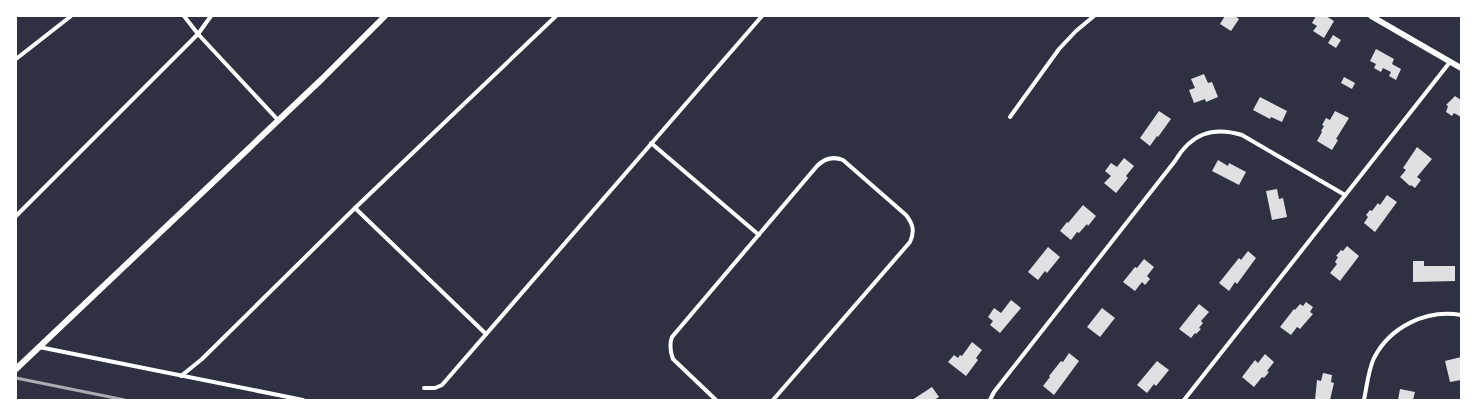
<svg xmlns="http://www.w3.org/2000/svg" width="1477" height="416" viewBox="0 0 1477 416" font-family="Helvetica,sans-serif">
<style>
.building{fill:#e0e0e3}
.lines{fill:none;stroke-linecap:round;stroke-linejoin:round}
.minor{stroke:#fff;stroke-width:4}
.tertiary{stroke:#fff;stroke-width:5.5}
.secondary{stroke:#fff;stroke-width:6}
.rail{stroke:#abadb3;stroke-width:3}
</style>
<rect width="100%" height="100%" fill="#2d3142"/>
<g class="building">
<polygon points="1225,16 1235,16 1239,19 1231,31 1220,24"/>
<polygon points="1316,16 1326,16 1334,21 1324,38 1313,31 1317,26 1312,23"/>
<polygon points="1333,35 1341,40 1336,48 1328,43"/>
<polygon points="1376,49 1394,59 1392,64 1401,69 1396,80 1389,76 1391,72 1383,68 1381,72 1374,68 1376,64 1370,61"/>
<polygon points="1204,74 1208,83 1212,82 1218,97 1206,102 1205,99 1194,103 1189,90 1195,88 1191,79"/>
<polygon points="1344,77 1355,83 1352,89 1341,83"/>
<polygon points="1455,96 1461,100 1461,117 1454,113 1452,116 1446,112 1448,106 1446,105"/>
<polygon points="1260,97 1287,111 1282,122 1271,117 1270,119 1253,110"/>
<polygon points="1159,111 1171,119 1158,137 1157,136 1150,146 1140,138"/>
<polygon points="1335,111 1349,118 1336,139 1338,140 1332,150 1317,141 1322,132 1321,131 1324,126 1322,125 1326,118 1330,120"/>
<polygon points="1417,147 1432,159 1417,177 1421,180 1415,188 1411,185 1410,186 1400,177 1406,170 1403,168"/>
<polygon points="1124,158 1134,166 1126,176 1128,178 1116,193 1104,183 1111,176 1105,171 1111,163 1117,167"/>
<polygon points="1218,160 1228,166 1229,163 1246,172 1239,185 1212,171"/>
<polygon points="1277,189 1279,199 1283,198 1287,217 1272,220 1266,191"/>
<polygon points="1387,195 1397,202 1375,232 1364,223 1368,217 1366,215 1370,210 1372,211 1378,203 1380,205"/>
<polygon points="1083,205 1096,216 1088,226 1087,224 1079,233 1077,232 1071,240 1060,231 1067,222 1068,223"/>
<polygon points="1347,246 1359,256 1340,281 1330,273 1337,264 1335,262 1338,257 1336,256 1341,250 1343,251"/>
<polygon points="1048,247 1060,257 1047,273 1045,271 1038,280 1028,272"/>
<polygon points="1248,251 1256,258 1237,284 1235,282 1229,291 1219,283 1239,258 1241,260"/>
<polygon points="1144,259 1154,267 1147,276 1150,279 1145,285 1142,282 1135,291 1123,282 1135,267 1137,268"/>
<polygon points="1413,261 1424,261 1424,266 1455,266 1455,281 1413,282"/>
<polygon points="1011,300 1021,308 1000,333 990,325 993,321 988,317 994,308 1001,313"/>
<polygon points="1306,302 1313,307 1310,312 1313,314 1300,329 1297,327 1291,335 1280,327 1294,309 1295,310 1300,304 1303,306"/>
<polygon points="1199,304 1209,312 1201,321 1203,323 1199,328 1201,329 1196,334 1195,333 1191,338 1179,329"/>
<polygon points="1102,308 1115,318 1100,337 1087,327"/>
<polygon points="972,342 982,350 976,358 978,360 966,376 948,362 954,355 958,358 960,355 962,356"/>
<polygon points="1069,353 1079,361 1054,395 1043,386 1050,377 1049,376 1061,361 1063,362"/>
<polygon points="1265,354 1274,362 1267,371 1269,372 1264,378 1262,377 1254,387 1242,377 1255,360 1258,363"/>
<polygon points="1461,357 1461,380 1450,382 1445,361"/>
<polygon points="1157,361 1169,370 1156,386 1154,384 1147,393 1137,385"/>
<polygon points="1323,373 1332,375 1331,382 1334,383 1330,400 1315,400 1317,380 1321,381"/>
<polygon points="932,387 939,397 934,400 912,400"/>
<polygon points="1400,389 1415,392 1413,400 1398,400"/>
</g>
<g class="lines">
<g class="minor">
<polyline points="184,16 198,34 278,120"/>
<polyline points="16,59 71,16"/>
<polyline points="1010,117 1059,49 1076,31 1094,16"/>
<polyline points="651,143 759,235"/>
<polyline points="355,208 486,334"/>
<polyline points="16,216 198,34 211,16"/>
<polyline points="39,347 303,400"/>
<polyline points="181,376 202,359 355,208 556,16"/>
<polyline points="424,388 435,388 442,385 762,16"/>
<path d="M716,400L673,359C670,351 669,345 672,337L817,166C825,158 833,156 843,160L906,215C913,224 915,231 910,242L773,400"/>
<path d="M990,400L994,392L1175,161C1191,134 1212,126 1242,135L1345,195"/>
<polyline points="1184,400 1450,62"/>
<path d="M1364,400C1367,386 1368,371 1374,358C1390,327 1426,309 1461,315"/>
</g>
<polyline class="tertiary" points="1371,16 1461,68"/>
<polyline class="secondary" points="16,369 322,79 385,16"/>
<polyline class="rail" points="16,378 125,400"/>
</g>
<rect width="1477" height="416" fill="none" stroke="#ffffff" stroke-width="34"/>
</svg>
